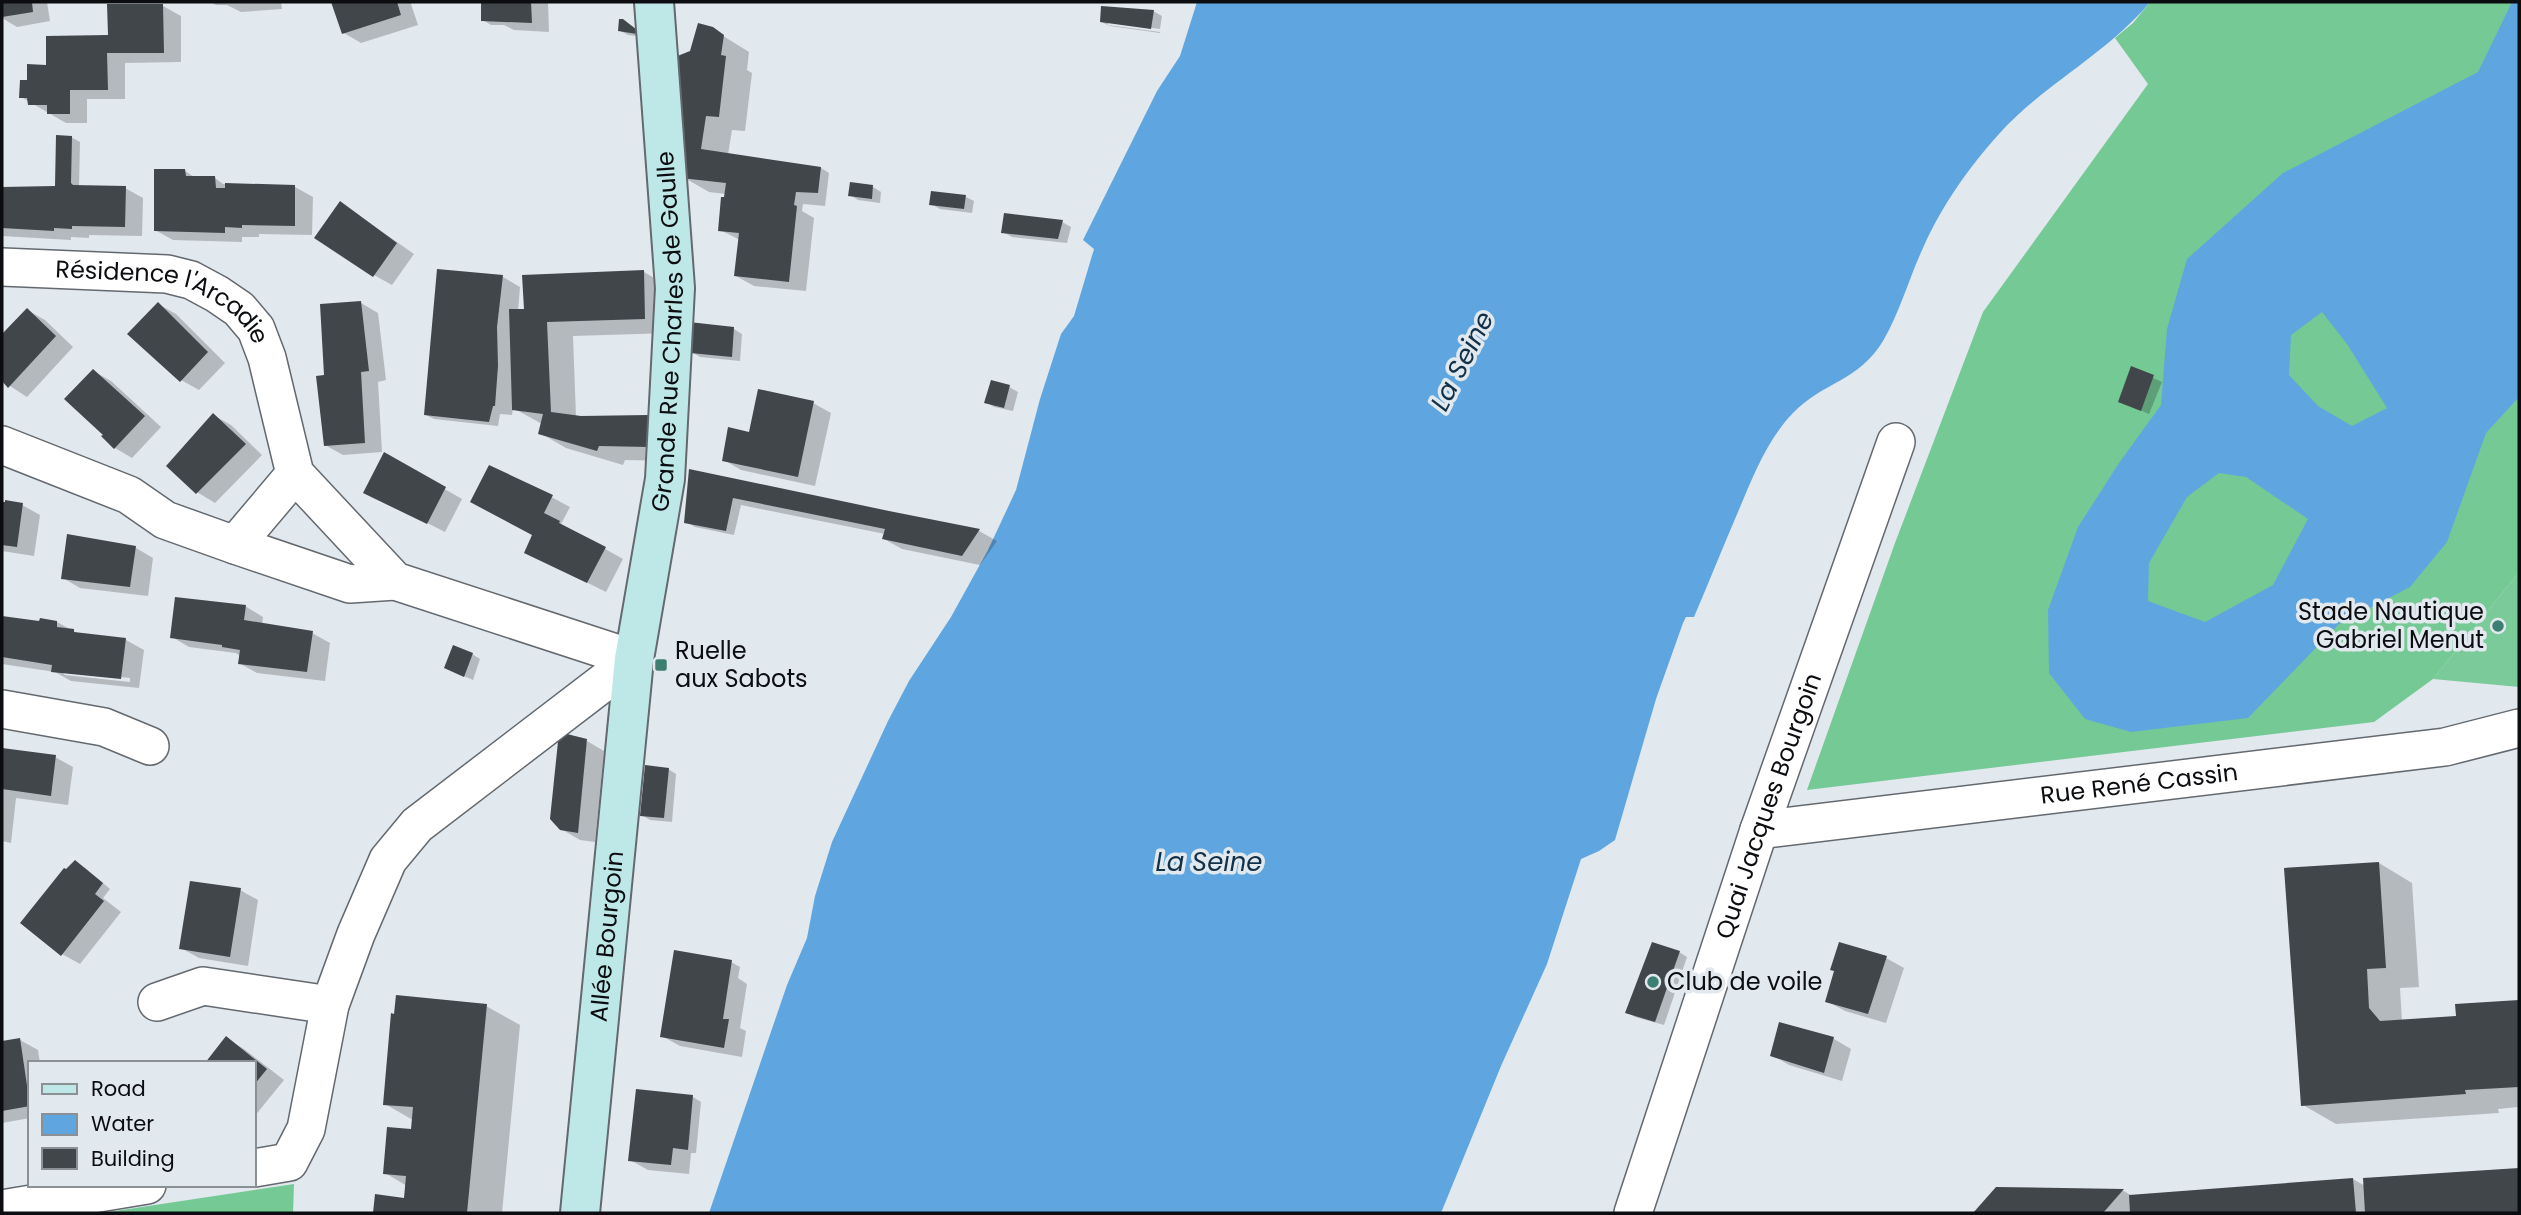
<svg xmlns="http://www.w3.org/2000/svg" width="2521" height="1215" viewBox="0 0 2521 1215" font-family="Poppins,sans-serif">
<style>
.green{fill:#7bca99}
.forest{fill:#75c995}
.water{fill:#5fa6e0;fill-rule:evenodd}
.shadow{fill:#0003;fill-rule:evenodd}
.building{fill:#41464b}
.lines{fill:none;stroke-linecap:round;stroke-linejoin:round}
.street-casing{stroke:#63696e;stroke-width:40}
.secondary-casing{stroke:#63696e;stroke-width:42}
.street{stroke:#fff;stroke-width:37}
.secondary{stroke:#bee8e8;stroke-width:38}
.poi-dot{fill:#3d8073;stroke:#e1e8ee;stroke-width:2.5}
.labels{text-anchor:middle;stroke-width:7;stroke-linejoin:round;paint-order:stroke}
.street-label{font-size:24px;fill:#0b0d10;stroke:#e1e8ee}
.poi-label{font-size:24px;fill:#0b0d10;stroke:#e1e8ee;text-anchor:start}
.water-label{font-size:26px;font-style:italic;fill:#123149;stroke:#e1e8ee}
</style>
<rect width="100%" height="100%" fill="#e1e8ee"/>
<polygon class="green" points="2519,572 2519,687 2433,679"/>
<g class="forest">
<polygon points="2150,2 2519,2 2519,572 2433,679 2374,722 1807,790 1895,543 1983,312 2148,84 2115,38 2133,23"/>
<polygon points="294,1184 293,1213 102,1213"/>
</g>
<g class="water">
<path d="M1197,2H2150C2107,54 2044,84 1999,134C1969,167 1941,207 1923,248C1909,278 1900,312 1883,341C1859,381 1823,382 1793,413C1765,442 1751,482 1735,519C1721,552 1708,584 1694,617H1686L1683,623L1656,699L1615,840L1599,851L1581,859L1547,964L1501,1066L1441,1213H709L787,985L807,938L815,896L832,842L888,721L909,681L951,617L988,550L1016,490L1040,399L1061,334L1074,316L1094,249L1083,240L1157,91L1180,56Z"/>
<path d="M2512,2H2519V397L2486,433L2447,542L2410,587L2339,624L2248,718L2131,732L2085,719L2049,673L2048,610L2078,527L2119,463L2161,405L2167,329L2187,259L2283,173L2478,72ZM2322,312L2347,344L2387,408L2352,426L2318,406L2289,375L2291,335ZM2219,473L2246,477L2308,519L2273,585L2205,622L2148,601L2149,563L2187,497Z"/>
</g>
<g class="shadow">
<polygon points="2,2 47,2 50,21 17,27 2,18"/>
<polygon points="210,2 281,2 282,9 241,12 227,5 216,5"/>
<polygon points="333,2 415,2 411,4 418,25 361,43 344,33"/>
<polygon points="482,2 548,2 549,32 514,30 504,25 491,25 483,20"/>
<polygon points="163,6 181,16 181,62 125,63 125,99 87,99 87,123 66,123 21,97 27,82 48,67 109,37"/>
<polygon points="1153,11 1162,16 1160,29 1108,22 1108,25 1101,22"/>
<polygon points="623,21 632,26 645,37 628,35 619,30"/>
<polygon points="1108,25 1160,32 1160,33 1110,26"/>
<polygon points="712,29 749,52 747,70 752,73 745,131 732,130 728,155 821,168 829,173 825,206 803,204 802,211 814,218 806,291 754,286 736,276 740,240 720,230 726,194 709,192 683,177 685,117 692,52"/>
<polygon points="71,137 80,142 79,186 125,188 143,198 142,236 89,235 89,238 71,237 71,240 2,236 2,189 57,188"/>
<polygon points="185,171 196,178 215,178 223,184 295,187 313,197 312,235 259,234 259,237 242,237 242,242 173,240 155,230"/>
<polygon points="873,187 881,192 880,203 858,200 850,195"/>
<polygon points="966,197 974,201 972,213 940,209 931,204"/>
<polygon points="341,203 414,254 392,285 374,275"/>
<polygon points="1062,222 1071,227 1067,243 1012,237 1003,232"/>
<polygon points="438,271 503,277 520,287 518,311 644,272 670,287 671,333 573,336 576,417 649,418 675,434 675,461 625,460 623,465 566,448 540,433 542,424 513,408 512,415 500,414 498,426 434,419 426,415"/>
<polygon points="361,303 378,313 386,380 378,382 382,452 343,455 325,445 326,377"/>
<polygon points="158,304 176,314 225,363 199,390 181,380"/>
<polygon points="27,310 45,320 73,347 27,397 10,386 2,379 2,336"/>
<polygon points="734,329 742,334 740,361 700,357 692,352"/>
<polygon points="2132,368 2162,382 2149,414 2120,401"/>
<polygon points="93,371 111,381 161,427 132,458 115,448"/>
<polygon points="1009,387 1018,392 1013,411 994,407 986,402"/>
<polygon points="813,403 831,413 815,486 741,470 724,460 751,434"/>
<polygon points="213,415 231,425 262,455 215,503 197,492"/>
<polygon points="385,455 462,499 445,532 366,492"/>
<polygon points="690,472 979,531 997,541 980,565 902,549 884,539 885,534 741,505 734,535 695,527 686,522"/>
<polygon points="538,490 570,507 561,524 623,559 606,592 526,552 534,535"/>
<polygon points="2,504 22,505 40,515 34,556 2,551"/>
<polygon points="69,536 136,548 153,558 148,596 80,588 63,578"/>
<polygon points="245,606 263,617 262,625 312,633 330,643 325,681 257,673 239,663 240,656 236,653 189,647 172,637"/>
<path d="M2,618L41,623L57,622L79,634L126,640L144,650L139,688L71,681L55,672L2,664ZM61,671L130,678V682L65,675Z"/>
<polygon points="472,654 480,659 473,680 454,672"/>
<polygon points="587,741 604,751 595,842 580,840 561,829"/>
<polygon points="2,749 55,757 73,767 68,805 16,798 11,843 2,841"/>
<polygon points="668,769 676,774 672,822 650,820 642,815"/>
<polygon points="2379,863 2412,883 2419,987 2400,988 2402,1021 2461,1017 2457,1006 2519,1001 2519,1107 2498,1109 2499,1113 2336,1124 2303,1105"/>
<polygon points="84,867 110,889 103,898 121,912 80,964 62,954"/>
<polygon points="240,890 258,900 248,966 199,958 181,948"/>
<polygon points="1679,952 1687,957 1664,1025 1635,1017 1627,1012"/>
<polygon points="1886,958 1904,968 1886,1023 1845,1011 1827,1001"/>
<polygon points="731,962 740,967 738,978 747,984 740,1028 746,1031 742,1057 680,1046 662,1036"/>
<polygon points="486,1006 520,1025 502,1213 375,1213 377,1196 406,1199 407,1186 385,1173 412,1131 413,1120 385,1104"/>
<polygon points="1781,1025 1834,1039 1851,1049 1842,1081 1789,1065 1772,1055"/>
<polygon points="227,1039 244,1049 284,1080 254,1117 254,1063"/>
<polygon points="20,1040 38,1050 40,1063 30,1063 30,1118 2,1123 2,1043"/>
<polygon points="637,1091 693,1097 701,1102 696,1153 691,1153 689,1174 648,1170 630,1160"/>
<polygon points="2519,1170 2519,1213 1975,1213 1997,1189 2124,1191 2132,1196 2353,1179 2365,1186 2365,1180"/>
</g>
<g class="building">
<polygon points="2,2 32,2 33,12 2,17"/>
<polygon points="331,2 397,2 401,15 342,34"/>
<polygon points="481,2 531,2 532,23 481,21"/>
<polygon points="107,4 163,4 164,53 107,53 108,90 70,90 70,114 47,114 47,105 28,105 27,98 19,98 20,80 27,80 27,64 46,65 46,36 108,35"/>
<polygon points="1101,6 1154,10 1151,29 1100,22"/>
<polygon points="619,19 623,19 637,30 637,34 618,31"/>
<polygon points="698,23 713,27 724,35 721,55 726,56 719,117 706,116 701,149 821,167 818,193 796,192 794,205 797,206 789,282 734,276 739,233 718,231 721,197 724,197 726,183 681,178 680,115 683,115 675,57 690,51"/>
<polygon points="56,135 72,136 71,183 73,185 126,186 125,227 72,226 72,229 54,228 54,231 2,228 2,187 55,186"/>
<polygon points="154,169 185,169 186,176 215,176 216,188 225,188 225,183 295,185 295,226 242,225 242,228 225,227 225,233 154,231"/>
<polygon points="850,182 873,185 872,199 848,196"/>
<polygon points="931,191 966,195 964,209 929,205"/>
<polygon points="340,201 397,243 373,277 314,238"/>
<polygon points="1004,213 1063,220 1058,239 1001,233"/>
<polygon points="437,269 503,275 497,327 498,366 495,406 493,406 489,422 424,415"/>
<polygon points="644,270 645,319 547,322 551,412 581,416 648,415 649,447 599,446 597,451 538,434 543,414 512,410 512,408 509,309 524,309 522,275"/>
<polygon points="361,301 369,371 361,372 365,443 324,446 316,376 324,375 320,304"/>
<polygon points="158,302 208,352 180,382 127,334"/>
<polygon points="27,308 56,336 8,388 2,381 2,334"/>
<polygon points="689,322 734,327 732,357 690,353"/>
<polygon points="2131,366 2154,375 2141,411 2118,402"/>
<polygon points="93,369 145,416 114,449 101,436 103,435 64,399"/>
<polygon points="991,380 1010,385 1004,408 984,403"/>
<polygon points="758,389 814,401 798,477 722,461 728,427 749,432"/>
<polygon points="213,413 246,444 196,494 166,466"/>
<polygon points="384,452 446,487 427,524 363,493"/>
<polygon points="489,465 553,495 544,513 560,521 559,523 606,547 587,583 524,553 532,535 470,502"/>
<polygon points="689,469 889,511 980,529 962,556 882,539 885,529 733,498 726,531 684,523"/>
<polygon points="5,500 23,503 17,547 2,545 2,502 5,502"/>
<polygon points="67,534 136,546 130,587 61,579"/>
<polygon points="175,597 246,605 244,620 313,631 307,672 238,664 240,650 222,647 222,645 170,638"/>
<polygon points="2,616 39,621 40,618 57,621 57,627 74,629 74,632 126,638 121,679 51,672 52,665 2,657"/>
<polygon points="453,645 473,653 464,677 444,668"/>
<polygon points="559,732 587,739 578,833 560,830 550,819"/>
<polygon points="2,748 56,755 51,796 2,789"/>
<polygon points="645,765 669,768 664,818 640,816"/>
<polygon points="75,860 103,883 95,894 104,901 61,956 20,923 64,868 66,869"/>
<polygon points="2379,862 2386,968 2367,969 2369,1008 2380,1021 2456,1016 2455,1004 2519,1000 2519,1087 2465,1090 2466,1094 2301,1106 2284,868"/>
<polygon points="190,881 241,888 230,957 179,949"/>
<polygon points="1652,942 1680,951 1655,1022 1625,1013"/>
<polygon points="1839,942 1887,956 1868,1014 1825,1002 1834,971 1830,970"/>
<polygon points="674,950 732,960 723,1019 729,1019 724,1048 660,1037"/>
<polygon points="396,995 487,1004 467,1213 373,1213 375,1194 404,1198 406,1176 383,1174 387,1127 411,1129 413,1107 383,1105 391,1013 394,1014"/>
<polygon points="1779,1022 1834,1037 1824,1073 1770,1056"/>
<polygon points="226,1036 267,1069 254,1085 254,1063 205,1063"/>
<polygon points="20,1038 30,1106 2,1111 2,1041"/>
<polygon points="636,1089 693,1095 688,1150 673,1148 671,1165 628,1161"/>
<polygon points="2519,1168 2519,1213 2365,1213 2363,1178"/>
<polygon points="2353,1178 2356,1213 2130,1213 2129,1195"/>
<polygon points="1996,1187 2124,1189 2103,1213 1973,1213"/>
</g>
<g class="lines">
<g class="street-casing">
<g id="street">
<path id="s1" d="M2,267L167,274L191,280L217,294L239,309L256,329L267,358L295,474L395,581L634,659"/>
<polyline points="2,445 129,495 165,520 235,545 350,584 395,581"/>
<polyline points="235,545 295,474"/>
<polyline points="2,709 104,727 150,746"/>
<path id="s2" d="M1759,830L2445,747L2519,728"/>
<polyline points="157,1002 203,986 330,1005"/>
<polyline points="254,1168 289,1162 306,1129 330,1005 356,934 388,860 417,825 634,659"/>
<polyline points="2,1209 147,1185"/>
<path id="s3" d="M1633,1213L1759,830L1896,442"/>
</g>
</g>
<g class="secondary-casing">
<g id="secondary">
<path id="s4" d="M580,1213L634,659L665,479L675,288L654,2"/>
</g>
</g>
<use href="#street" class="street"/>
<use href="#secondary" class="secondary"/>
</g>
<g class="poi-dot">
<circle cx="2498" cy="626" r="7"/>
<rect x="654" y="658" width="14" height="14" rx="3.5"/>
<circle cx="1653" cy="982" r="7"/>
</g>
<g class="labels">
<g class="street-label">
<text dy="8" stroke="none"><textPath href="#s1" startOffset="170">Résidence l'Arcadie</textPath></text>
<text dy="8" stroke="none"><textPath href="#s4" startOffset="887">Grande Rue Charles de Gaulle</textPath></text>
<text dy="8" stroke="none"><textPath href="#s2" startOffset="383">Rue René Cassin</textPath></text>
<text dy="8" stroke="none"><textPath href="#s3" startOffset="429">Quai Jacques Bourgoin</textPath></text>
<text dy="8" stroke="none"><textPath href="#s4" startOffset="278">Allée Bourgoin</textPath></text>
</g>
<g class="poi-label">
<text x="2484" y="620" text-anchor="end">Stade Nautique<tspan x="2484" dy="28">Gabriel Menut</tspan></text>
<text x="675" y="659">Ruelle<tspan x="675" dy="28">aux Sabots</tspan></text>
<text x="1667" y="990">Club de voile</text>
</g>
<g class="water-label">
<text transform="translate(1462 361) rotate(-63)" y="9">La Seine</text>
<text x="1209" y="871">La Seine</text>
</g>
</g>
<rect width="2521" height="1215" fill="none" stroke="#0b0d10" stroke-width="7"/>
<rect x="28" y="1061" width="228" height="126" fill="#e1e8ee" stroke="#8b9095" stroke-width="2"/>
<rect x="42" y="1084" width="35" height="10" fill="#bee8e8" stroke="#8b9095" stroke-width="2"/>
<text x="91" y="1096" font-size="21" fill="#0b0d10">Road</text>
<rect x="42" y="1114" width="35" height="21" fill="#5fa6e0" stroke="#8b9095" stroke-width="2"/>
<text x="91" y="1131" font-size="21" fill="#0b0d10">Water</text>
<rect x="42" y="1148" width="35" height="21" fill="#41464b" stroke="#8b9095" stroke-width="2"/>
<text x="91" y="1166" font-size="21" fill="#0b0d10">Building</text>
</svg>
